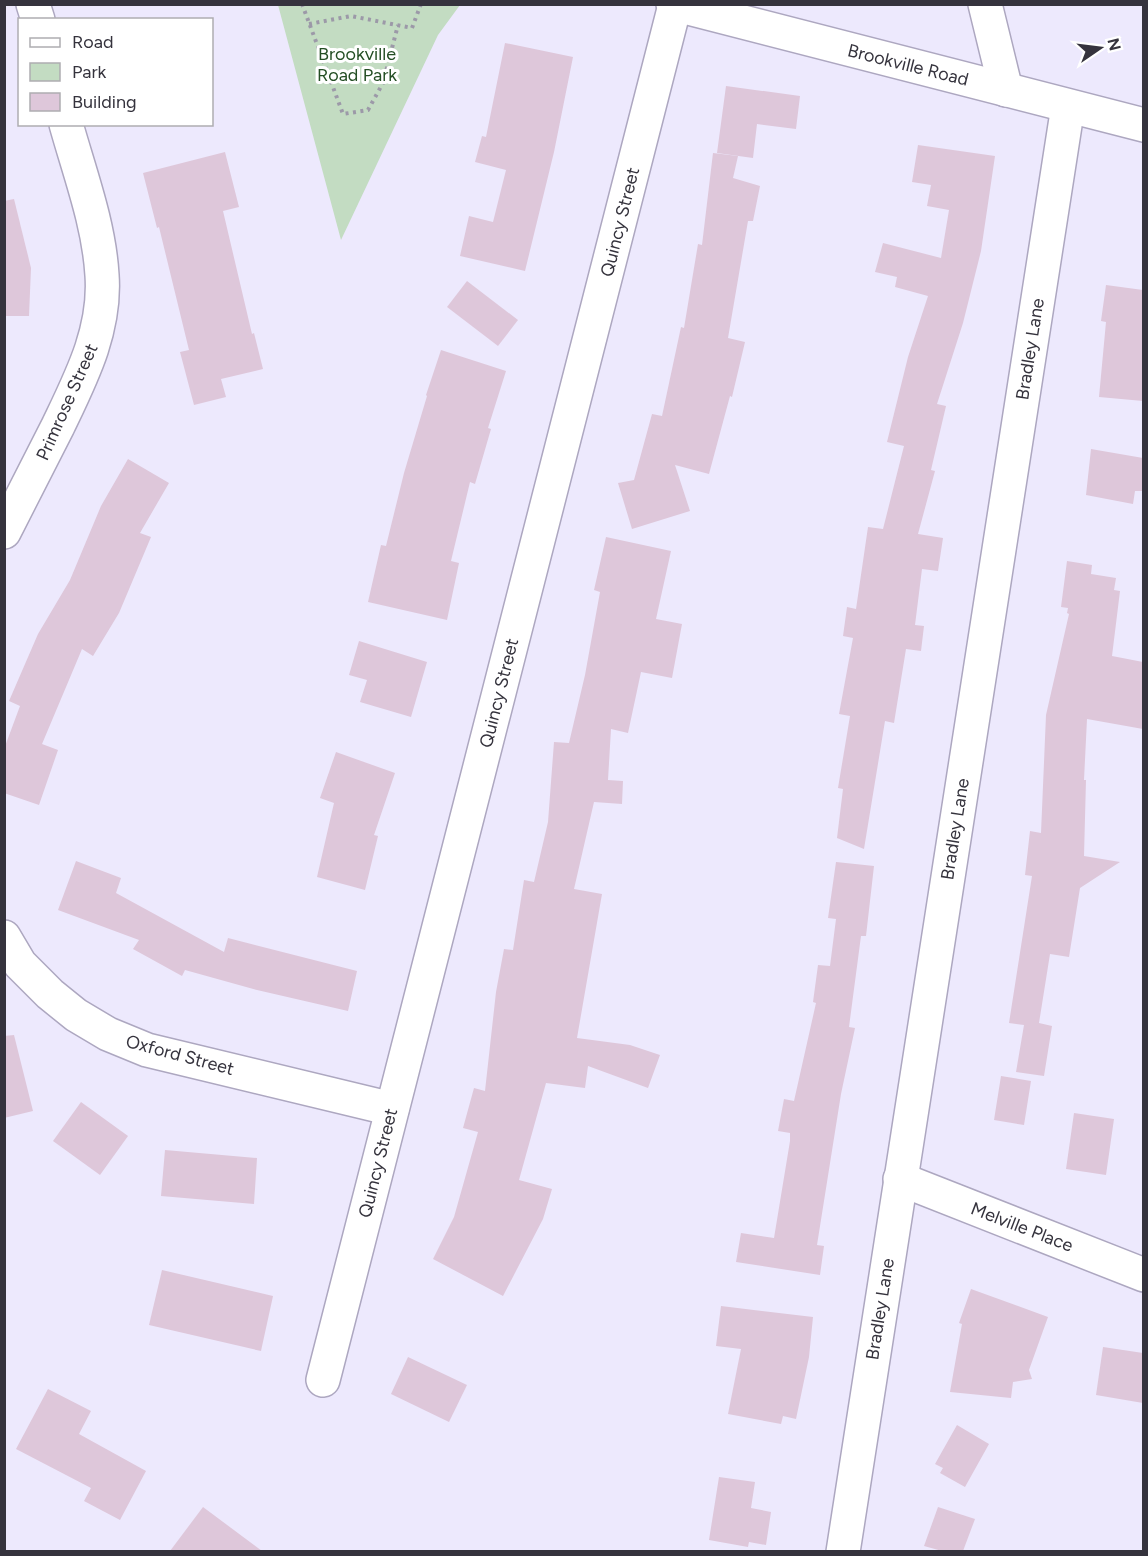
<svg xmlns="http://www.w3.org/2000/svg" width="1148" height="1556" viewBox="0 0 1148 1556" font-family="Figtree,sans-serif">
<style>
.green{fill:#c3dcc2}
.building{fill:#dec7da}
.lines{fill:none;stroke-linecap:round;stroke-linejoin:round}
.street-casing{stroke:#ada7c0;stroke-width:36}
.secondary-casing{stroke:#ada7c0;stroke-width:36}
.path{stroke:#9c99a8;stroke-width:4;stroke-dasharray:3 4.5;stroke-linecap:butt}
.street{stroke:#fff;stroke-width:33}
.secondary{stroke:#fff;stroke-width:33}
.labels{text-anchor:middle;stroke-width:6;stroke-linejoin:round;paint-order:stroke}
.park-label{font-size:18px;fill:#244e24;stroke:#fff}
.street-label{font-size:18px;fill:#35333d;stroke:#fff}
</style>
<rect width="100%" height="100%" fill="#ede9fd"/>
<polygon class="green" points="278,5 460,5 438,35 341,240"/>
<g class="building">
<polygon points="505,43 573,57 554,152 525,271 460,256 469,216 493,222 506,170 475,162 482,136 486,137"/>
<polygon points="726,86 800,96 796,129 757,124 753,158 717,153"/>
<polygon points="918,145 995,156 981,251 963,323 937,404 946,406 931,470 935,471 918,534 943,538 938,571 922,569 915,625 924,626 921,651 906,649 894,723 885,721 864,849 837,838 843,789 838,788 850,716 839,714 853,638 843,636 847,607 856,609 868,527 883,529 904,446 887,442 908,357 928,296 895,287 897,277 875,272 883,243 941,258 949,210 927,206 931,185 912,182"/>
<polygon points="225,152 239,207 223,211 252,334 254,333 263,369 221,379 226,397 194,405 180,352 189,350 159,227 157,228 143,173"/>
<polygon points="713,153 738,156 733,178 760,186 753,221 748,221 728,338 745,342 732,397 730,396 709,474 675,465 690,511 632,529 618,483 634,480 652,414 662,416 681,327 684,328 698,244 702,245"/>
<polygon points="14,199 31,268 29,316 4,316 4,201"/>
<polygon points="467,281 518,320 498,346 447,307"/>
<polygon points="1106,285 1143,290 1143,401 1099,397 1106,322 1101,321"/>
<polygon points="441,350 506,371 488,428 491,429 475,484 470,482 451,561 459,563 447,620 368,602 381,545 386,546 404,473 427,396 426,395"/>
<polygon points="1091,449 1143,458 1143,491 1135,491 1133,504 1086,495"/>
<polygon points="128,459 169,483 140,533 151,537 119,613 93,656 82,649 42,744 58,750 39,805 4,793 4,749 20,706 9,701 38,634 70,580 101,506"/>
<polygon points="606,537 671,551 656,619 682,624 672,678 641,672 628,733 611,729 608,780 623,781 622,804 594,802 574,889 602,894 577,1038 630,1045 660,1055 648,1088 588,1066 585,1088 546,1083 519,1180 552,1189 543,1219 503,1296 433,1259 454,1217 478,1132 463,1128 474,1088 485,1091 496,992 504,949 513,950 524,880 534,882 548,822 554,742 569,743 585,675 600,592 594,590"/>
<polygon points="1067,561 1092,565 1091,574 1116,578 1114,590 1120,591 1112,656 1143,662 1143,729 1087,719 1084,780 1086,780 1084,856 1120,862 1080,888 1069,957 1050,954 1039,1023 1052,1026 1044,1076 1016,1072 1024,1025 1009,1023 1032,876 1025,875 1030,831 1041,833 1046,715 1069,614 1067,613 1068,608 1061,607"/>
<polygon points="359,641 427,662 411,717 360,702 367,680 349,675"/>
<polygon points="336,752 395,773 374,835 378,836 365,890 317,877 334,803 320,798"/>
<polygon points="76,861 121,878 116,893 224,952 228,938 357,971 348,1011 257,990 185,970 182,976 133,949 139,940 58,910"/>
<polygon points="836,862 874,866 866,936 861,936 849,1027 855,1028 841,1094 817,1245 824,1246 820,1275 736,1262 741,1233 774,1238 790,1141 790,1133 778,1131 784,1099 794,1101 816,1003 813,1002 818,965 830,966 836,919 828,918"/>
<polygon points="14,1035 33,1111 4,1118 4,1036"/>
<polygon points="1001,1076 1031,1081 1024,1125 994,1120"/>
<polygon points="81,1102 128,1136 100,1175 53,1141"/>
<polygon points="1074,1113 1114,1119 1106,1175 1066,1169"/>
<polygon points="165,1150 257,1158 254,1204 161,1196"/>
<polygon points="162,1270 273,1296 261,1351 149,1325"/>
<polygon points="971,1289 1048,1317 1029,1370 1032,1379 1013,1382 1011,1398 950,1392 962,1324 959,1323"/>
<polygon points="721,1306 813,1317 809,1357 796,1419 783,1416 781,1424 728,1414 741,1349 716,1346"/>
<polygon points="1103,1347 1143,1353 1143,1403 1096,1395"/>
<polygon points="408,1357 467,1385 449,1422 391,1394"/>
<polygon points="48,1389 91,1411 79,1434 146,1471 120,1520 84,1501 91,1488 16,1449"/>
<polygon points="957,1425 989,1444 965,1487 940,1473 943,1468 935,1464"/>
<polygon points="719,1477 755,1482 751,1508 771,1512 766,1545 749,1542 748,1547 709,1540"/>
<polygon points="203,1507 262,1551 170,1551"/>
<polygon points="938,1507 975,1519 963,1551 942,1551 924,1546"/>
</g>
<g class="lines">
<g class="street-casing">
<g id="street">
<polyline points="33,4 38,20"/>
<path d="M4,532C22,497 40,462 58,426C81,378 106,330 102,275C99,224 80,174 66,124"/>
<polyline points="4,937 20,964 50,994 76,1015 108,1034 147,1050 392,1109"/>
<polyline points="900,1179 1144,1275"/>
<polyline points="323,1380 675,5"/>
<polyline points="843,1552 1068,106"/>
</g>
</g>
<g class="secondary-casing">
<g id="secondary">
<polyline points="673,4 1144,125"/>
<polyline points="985,4 1006,90"/>
</g>
</g>
<g class="path">
<polyline points="302,4 343,114 368,110 383,83 398,25"/>
<polyline points="309,24 351,16 412,28 421,4"/>
</g>
<use href="#street" class="street"/>
<use href="#secondary" class="secondary"/>
</g>
<g class="labels">
<g class="park-label">
<text x="357" y="60">Brookville<tspan x="357" dy="21">Road Park</tspan></text>
</g>
<g class="street-label">
<text transform="translate(908 65) rotate(14)" y="6">Brookville Road</text>
<text transform="translate(620 222) rotate(-76)" y="6">Quincy Street</text>
<text transform="translate(1030 349) rotate(-81)" y="6">Bradley Lane</text>
<text transform="translate(67 402) rotate(-66)" y="6">Primrose Street</text>
<text transform="translate(499 693) rotate(-76)" y="6">Quincy Street</text>
<text transform="translate(955 829) rotate(-81)" y="6">Bradley Lane</text>
<text transform="translate(180 1055) rotate(15)" y="6">Oxford Street</text>
<text transform="translate(378 1163) rotate(-76)" y="6">Quincy Street</text>
<text transform="translate(1022 1227) rotate(21)" y="6">Melville Place</text>
<text transform="translate(880 1309) rotate(-81)" y="6">Bradley Lane</text>
</g>
</g>
<rect width="1148" height="1556" fill="none" stroke="#35333d" stroke-width="12"/>
<rect x="18" y="18" width="195" height="108" fill="#ffffff" stroke="#aeadb1" stroke-width="1.5"/>
<rect x="30" y="38" width="30" height="9" fill="#ffffff" stroke="#aeadb1" stroke-width="1.5"/>
<text x="72" y="48" font-size="18" fill="#35333d">Road</text>
<rect x="30" y="63" width="30" height="18" fill="#c3dcc2" stroke="#aeadb1" stroke-width="1.5"/>
<text x="72" y="78" font-size="18" fill="#35333d">Park</text>
<rect x="30" y="93" width="30" height="18" fill="#dec7da" stroke="#aeadb1" stroke-width="1.5"/>
<text x="72" y="108" font-size="18" fill="#35333d">Building</text>
<g transform="translate(1100 48) rotate(76)" stroke="#ffffff" stroke-width="4.5" paint-order="stroke">
<path d="M0-4.5L10 22L0 15L-10 22Z" fill="#35333d"/>
<text y="-9" font-size="16" font-weight="bold" text-anchor="middle" fill="#35333d">N</text>
</g>
</svg>
